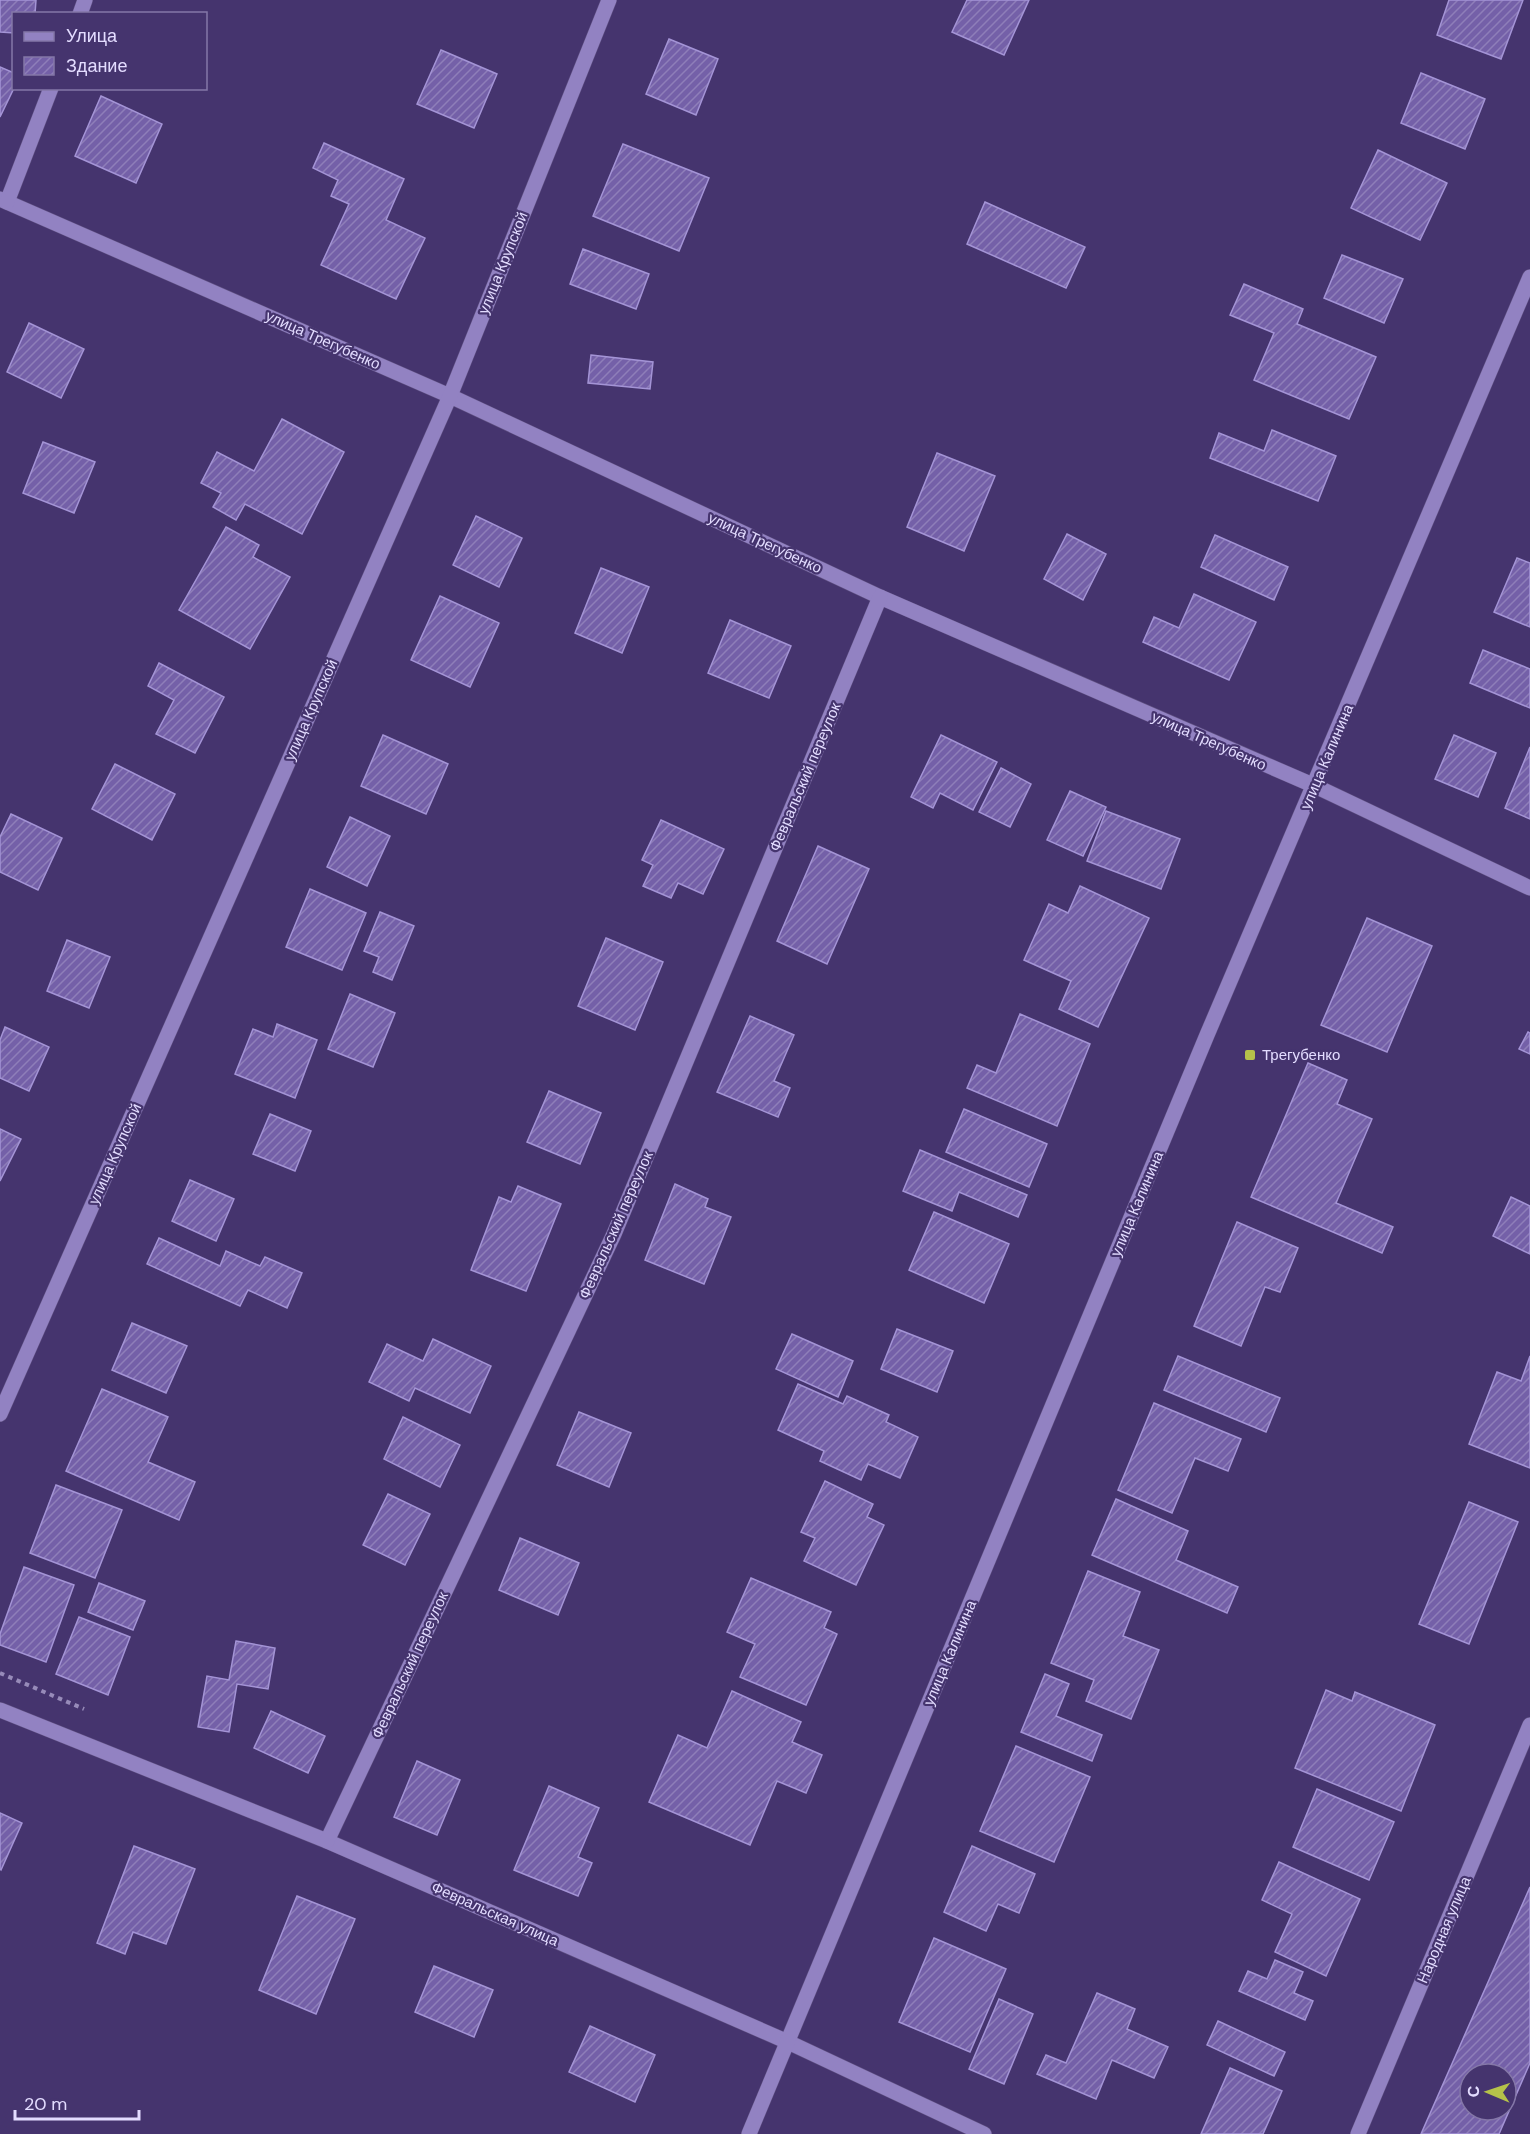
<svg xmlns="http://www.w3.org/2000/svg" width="1530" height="2134" viewBox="0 0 1530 2134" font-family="'DM Sans',sans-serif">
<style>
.building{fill:url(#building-hatch);stroke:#a494d6;stroke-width:1.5;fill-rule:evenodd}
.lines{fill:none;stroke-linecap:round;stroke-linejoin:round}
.street-casing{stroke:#5f5081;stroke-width:16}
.secondary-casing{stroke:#5f5081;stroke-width:16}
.path{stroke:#978bb9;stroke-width:4;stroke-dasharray:4.5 4.5;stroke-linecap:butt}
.street{stroke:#9282c2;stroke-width:15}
.secondary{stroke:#9282c2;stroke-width:15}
.poi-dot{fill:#b5c24a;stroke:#45346e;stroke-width:2}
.labels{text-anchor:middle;stroke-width:4.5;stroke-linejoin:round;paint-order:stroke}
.street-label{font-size:15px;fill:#e3dcff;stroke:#45346e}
.poi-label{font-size:15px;fill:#e3dcff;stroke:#45346e;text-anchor:start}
</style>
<defs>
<pattern id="building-hatch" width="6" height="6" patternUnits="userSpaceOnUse" patternTransform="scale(1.5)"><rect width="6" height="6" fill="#7460a8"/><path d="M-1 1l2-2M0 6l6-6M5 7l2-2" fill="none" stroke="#8e7eb9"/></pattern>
</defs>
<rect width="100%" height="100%" fill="#45346e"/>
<g class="building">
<polygon points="0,0 36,0 35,14 14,14 14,33 0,32"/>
<polygon points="967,0 1029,0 1004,55 952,32"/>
<polygon points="1449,0 1523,0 1501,59 1437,35"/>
<polygon points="669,39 718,59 696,115 646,94"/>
<polygon points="441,50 497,74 474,128 417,104"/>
<polygon points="0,67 14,73 14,88 0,117"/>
<polygon points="1421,73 1485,99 1465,149 1401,123"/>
<polygon points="101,96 162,124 136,183 75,156"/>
<polygon points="324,143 404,179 386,220 425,238 396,299 321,265 349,204 331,196 338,180 313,168"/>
<polygon points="623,144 709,178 679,251 593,216"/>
<polygon points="1378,150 1447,183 1420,240 1351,208"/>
<polygon points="985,202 1085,247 1066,288 967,244"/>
<polygon points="583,249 649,274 636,309 570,284"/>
<polygon points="1342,255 1403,279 1384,323 1324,298"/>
<polygon points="1244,284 1303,309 1297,324 1376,357 1349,419 1254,380 1274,333 1230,315"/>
<polygon points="29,323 84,349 61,398 7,372"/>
<polygon points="591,355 653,362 650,389 588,383"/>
<polygon points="282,419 344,452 302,534 245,504 236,520 213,507 221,493 201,483 217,452 254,471"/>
<polygon points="1272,430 1336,456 1318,501 1210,458 1219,433 1264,451"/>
<polygon points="43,442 95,462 74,513 23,493"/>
<polygon points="937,453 995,476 964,551 907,527"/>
<polygon points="476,516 522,538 499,587 453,565"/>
<polygon points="226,527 259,545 253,557 290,577 250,649 179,610"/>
<polygon points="1067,534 1106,554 1083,600 1044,579"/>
<polygon points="1215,535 1288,567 1274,600 1201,567"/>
<polygon points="1517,558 1530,563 1530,627 1494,612"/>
<polygon points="601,568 649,587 622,653 575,633"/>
<polygon points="1194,594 1256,622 1229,680 1143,642 1154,617 1179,628"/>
<polygon points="440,596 499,623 470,687 411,660"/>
<polygon points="730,620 791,646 769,698 708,673"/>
<polygon points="1483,650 1530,669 1530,708 1470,683"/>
<polygon points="159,663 224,697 195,753 156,734 174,700 148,686"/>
<polygon points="383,735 448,764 426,814 361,786"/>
<polygon points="941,735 997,762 973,810 940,793 933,808 911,797"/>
<polygon points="1454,735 1496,753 1478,797 1435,779"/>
<polygon points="1530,747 1530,819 1505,808"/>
<polygon points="115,764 175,794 152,840 92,809"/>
<polygon points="1001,768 1031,784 1010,827 979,812"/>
<polygon points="1070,791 1106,807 1083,856 1047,840"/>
<polygon points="1106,811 1180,839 1161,889 1087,861"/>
<polygon points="11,814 62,838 38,890 0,872 0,837"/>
<polygon points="350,817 390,836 367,886 327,867"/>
<polygon points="661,820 724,849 703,894 678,883 671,898 643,886 653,865 642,860"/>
<polygon points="818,846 869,869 827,964 777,941"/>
<polygon points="1080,886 1149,918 1098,1027 1059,1009 1071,981 1024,960 1049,904 1068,913"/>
<polygon points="310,889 366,913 342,970 286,947"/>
<polygon points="380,912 414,926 392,980 373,972 379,957 364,951"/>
<polygon points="1367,918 1432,946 1387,1052 1321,1025"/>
<polygon points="606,938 663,962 635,1030 578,1006"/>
<polygon points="67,940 110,957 89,1008 47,991"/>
<polygon points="350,994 395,1013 373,1067 328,1049"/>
<polygon points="1020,1014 1090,1044 1057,1126 967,1088 977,1065 996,1073"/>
<polygon points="750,1016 794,1035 774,1081 790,1088 778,1117 717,1092"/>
<polygon points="277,1024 317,1040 295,1098 235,1074 253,1029 273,1037"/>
<polygon points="5,1027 49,1047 29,1091 0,1078 0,1040"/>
<polygon points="1528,1032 1530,1033 1530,1054 1519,1049"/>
<polygon points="1308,1063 1347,1080 1337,1104 1372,1119 1336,1203 1393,1227 1382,1253 1251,1197"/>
<polygon points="549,1091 601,1113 580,1164 527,1142"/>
<polygon points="964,1109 1047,1144 1029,1187 946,1152"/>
<polygon points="270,1114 311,1131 295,1171 253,1154"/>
<polygon points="0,1129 21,1139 0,1181"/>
<polygon points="920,1150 1027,1195 1018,1217 959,1192 952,1211 903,1191"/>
<polygon points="190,1180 234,1199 216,1241 172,1221"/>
<polygon points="675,1184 708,1199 705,1207 731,1217 704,1284 645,1260"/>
<polygon points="518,1186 561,1204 526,1291 471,1270 499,1197 511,1202"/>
<polygon points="1511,1197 1530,1206 1530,1254 1493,1236"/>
<polygon points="934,1212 1009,1244 984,1303 909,1270"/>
<polygon points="1237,1222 1298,1248 1280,1292 1265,1287 1241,1346 1194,1326"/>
<polygon points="159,1238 220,1266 226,1251 260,1266 265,1257 302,1273 287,1308 248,1290 240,1306 147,1264"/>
<polygon points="132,1323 187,1346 166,1393 112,1370"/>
<polygon points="897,1329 953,1351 937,1392 881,1369"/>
<polygon points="792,1334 853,1361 838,1397 776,1369"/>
<polygon points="433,1339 491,1366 470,1413 415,1388 409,1401 369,1382 387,1344 423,1361"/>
<polygon points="1178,1356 1280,1398 1266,1432 1164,1390"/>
<polygon points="1530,1356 1530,1468 1469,1444 1497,1372 1521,1381"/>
<polygon points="798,1384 843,1404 847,1396 889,1415 886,1422 918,1437 900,1478 868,1464 861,1480 820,1461 824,1451 778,1430"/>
<polygon points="102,1389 168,1417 148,1462 195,1482 179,1520 66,1471"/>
<polygon points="1154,1403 1241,1439 1228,1471 1195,1458 1172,1513 1118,1490"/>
<polygon points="579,1412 631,1433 609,1487 557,1465"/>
<polygon points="403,1417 460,1445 440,1487 384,1459"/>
<polygon points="825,1481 873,1504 867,1517 884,1525 856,1585 804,1561 815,1538 801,1532"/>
<polygon points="56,1485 122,1510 95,1578 30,1553"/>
<polygon points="388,1494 430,1514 405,1565 363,1545"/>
<polygon points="1116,1499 1188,1531 1176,1560 1238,1587 1227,1613 1092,1555"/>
<polygon points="1469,1502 1518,1522 1469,1644 1419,1624"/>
<polygon points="520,1538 579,1563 558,1615 499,1590"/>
<polygon points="24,1567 74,1585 46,1662 0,1645 0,1634"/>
<polygon points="1088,1571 1140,1592 1123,1636 1159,1650 1131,1719 1086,1701 1094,1680 1051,1663"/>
<polygon points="751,1578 831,1612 824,1628 837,1634 806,1705 740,1677 755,1644 727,1632"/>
<polygon points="99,1583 145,1601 133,1630 88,1612"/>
<polygon points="79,1617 130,1637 108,1695 56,1674"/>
<polygon points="236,1641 275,1648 268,1689 237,1684 229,1732 198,1727 207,1676 229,1680"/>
<polygon points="1045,1674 1069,1684 1056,1716 1102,1735 1092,1761 1021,1732"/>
<polygon points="1326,1690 1352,1701 1355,1692 1435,1725 1401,1811 1295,1768"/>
<polygon points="732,1691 801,1722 792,1742 822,1755 806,1793 777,1781 750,1845 649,1802 678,1735 707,1748"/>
<polygon points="271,1711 325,1736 308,1773 254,1748"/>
<polygon points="1016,1746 1090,1777 1054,1862 980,1831"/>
<polygon points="417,1761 460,1780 437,1835 394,1817"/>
<polygon points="549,1786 599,1808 578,1857 592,1863 578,1896 514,1870"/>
<polygon points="1317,1789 1394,1822 1369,1880 1293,1847"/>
<polygon points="0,1813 22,1823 1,1870 0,1869"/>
<polygon points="134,1846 195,1869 166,1944 133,1932 125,1954 97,1943"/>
<polygon points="972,1846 1035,1874 1019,1913 998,1904 986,1931 944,1912"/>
<polygon points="1279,1862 1360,1899 1326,1976 1275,1952 1292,1914 1262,1900"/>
<path d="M1530,1887V2063L1499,2134H1421ZM1470,2074H1506V2110H1470Z"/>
<polygon points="297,1896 355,1919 316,2014 259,1990"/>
<polygon points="934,1938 1006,1969 970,2052 899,2022"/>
<polygon points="1275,1960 1303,1972 1294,1993 1313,2001 1305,2020 1239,1991 1248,1971 1267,1979"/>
<polygon points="434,1966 493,1990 474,2037 415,2012"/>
<polygon points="1097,1993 1135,2009 1127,2029 1168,2047 1154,2078 1112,2060 1096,2099 1037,2074 1046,2055 1066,2063"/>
<polygon points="999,1999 1033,2014 1004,2084 969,2069"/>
<polygon points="1218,2021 1285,2052 1274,2076 1207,2045"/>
<polygon points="590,2026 655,2055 635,2102 569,2072"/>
<polygon points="1230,2068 1282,2091 1263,2134 1201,2134"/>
</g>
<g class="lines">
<g class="street-casing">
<g id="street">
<polyline points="80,14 85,0"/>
<polyline points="0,199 450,396 880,597 1315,786 1530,888"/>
<polyline points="7,202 51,88"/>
<polyline points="0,1414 450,396 609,0"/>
<polyline points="0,1710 327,1841 788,2042 984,2134"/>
<polyline points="327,1841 614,1234 880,597"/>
<polyline points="1358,2134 1530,1725"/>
</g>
</g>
<g class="secondary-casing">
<polyline id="secondary" points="749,2134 1207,1035 1530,277"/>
</g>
<polyline class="path" points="0,1673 84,1709"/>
<use href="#street" class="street"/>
<use href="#secondary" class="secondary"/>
</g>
<rect class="poi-dot" x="1244" y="1049" width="12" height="12" rx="3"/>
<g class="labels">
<g class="street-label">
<text transform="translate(503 263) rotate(-68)" y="5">улица Крупской</text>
<text transform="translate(323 340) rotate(24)" y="5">улица Трегубенко</text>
<text transform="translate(765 543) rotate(25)" y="5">улица Трегубенко</text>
<text transform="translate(311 710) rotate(-66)" y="5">улица Крупской</text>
<text transform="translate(1209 741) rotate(24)" y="5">улица Трегубенко</text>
<text transform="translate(1327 757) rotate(-67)" y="5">улица Калинина</text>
<text transform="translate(805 777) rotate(-67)" y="5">Февральский переулок</text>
<text transform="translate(115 1154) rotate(-66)" y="5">улица Крупской</text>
<text transform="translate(1137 1204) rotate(-67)" y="5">улица Калинина</text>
<text transform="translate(616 1225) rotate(-66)" y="5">Февральский переулок</text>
<text transform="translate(950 1653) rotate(-67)" y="5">улица Калинина</text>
<text transform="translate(410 1665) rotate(-65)" y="5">Февральский переулок</text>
<text transform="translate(495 1914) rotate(24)" y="5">Февральская улица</text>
<text transform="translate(1444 1930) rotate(-67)" y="5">Народная улица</text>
</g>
<g class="poi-label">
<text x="1262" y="1060">Трегубенко</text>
</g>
</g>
<rect x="12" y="12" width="195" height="78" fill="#45346e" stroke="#8477a8" stroke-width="1.5"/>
<rect x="24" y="32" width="30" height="9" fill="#9282c2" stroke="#8477a8" stroke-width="1.5"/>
<text x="66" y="42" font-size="18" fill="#e3dcff">Улица</text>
<rect x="24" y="57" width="30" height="18" fill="url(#building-hatch)" stroke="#8477a8" stroke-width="1.5"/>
<text x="66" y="72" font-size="18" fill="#e3dcff">Здание</text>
<g transform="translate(1488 2092) rotate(272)"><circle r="28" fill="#45346e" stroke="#8477a8" stroke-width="1.5"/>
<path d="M0-4.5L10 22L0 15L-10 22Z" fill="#b5c24a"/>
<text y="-9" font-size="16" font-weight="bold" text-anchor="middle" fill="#e3dcff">С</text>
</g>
<path d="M15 2110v9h124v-9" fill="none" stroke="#e3dcff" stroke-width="3"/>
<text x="24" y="2110" font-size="18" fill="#e3dcff" stroke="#45346e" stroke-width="4.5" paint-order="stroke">20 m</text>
</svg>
